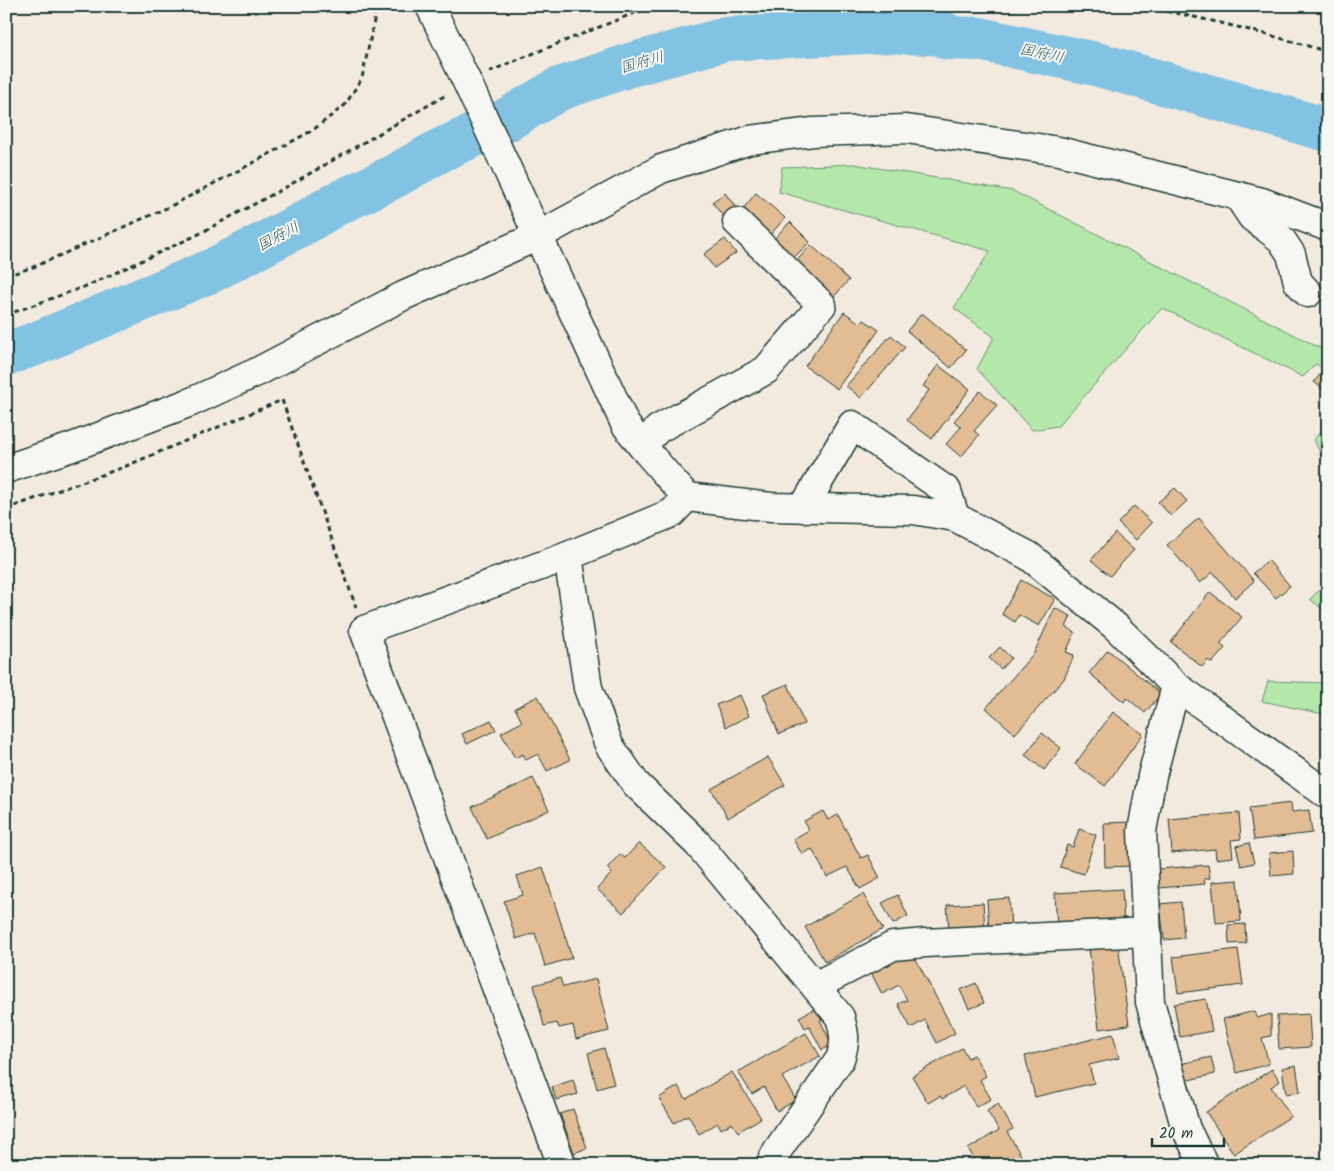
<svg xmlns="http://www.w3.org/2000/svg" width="1334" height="1171" viewBox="0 0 1334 1171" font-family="Kalam,'Klee One',sans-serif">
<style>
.green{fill:#b3e8aa;stroke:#69926f}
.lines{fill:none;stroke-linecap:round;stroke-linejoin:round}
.river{stroke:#82c2e2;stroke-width:44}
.building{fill:#e2bc93;stroke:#1f3d34}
.minor-casing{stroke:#1f3d34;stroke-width:31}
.path{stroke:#1f3d34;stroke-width:3;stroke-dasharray:5 4;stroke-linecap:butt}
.minor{stroke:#f6f6f2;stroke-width:28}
.labels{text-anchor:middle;stroke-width:4;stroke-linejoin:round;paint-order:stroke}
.water-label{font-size:15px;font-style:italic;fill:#385e60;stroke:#f6f6f2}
</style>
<rect width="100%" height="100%" fill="#f2eadf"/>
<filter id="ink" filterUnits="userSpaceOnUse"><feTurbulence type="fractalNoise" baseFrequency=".02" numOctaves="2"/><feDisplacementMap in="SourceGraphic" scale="10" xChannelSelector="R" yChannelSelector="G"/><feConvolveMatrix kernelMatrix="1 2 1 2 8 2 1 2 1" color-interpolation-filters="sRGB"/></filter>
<g filter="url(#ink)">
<g class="green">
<polygon points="854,164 1013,191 1328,352 1328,372 1316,364 1303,377 1162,308 1058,426 1032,430 977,369 994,337 954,308 990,251 779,192 782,167"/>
<polygon points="1328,421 1328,469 1314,440"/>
<polygon points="1328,582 1328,614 1310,599"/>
<polygon points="1268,681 1328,683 1328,715 1262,701"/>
</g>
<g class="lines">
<polyline class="river" points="6,354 35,344 211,271 306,222 334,205 391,178 441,150 503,122 559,89 630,65 726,39 887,31 945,34 948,38 979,39 1096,64 1328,130"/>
</g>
<g class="building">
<polygon points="725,193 737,209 725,219 712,202"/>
<polygon points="756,193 785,218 770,235 741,211"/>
<polygon points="790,222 810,242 788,263 769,244"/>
<polygon points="725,239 736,253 714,268 704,254"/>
<polygon points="811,245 849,280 829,302 791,267"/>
<polygon points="844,312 860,323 864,320 879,330 837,389 805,366"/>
<polygon points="922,313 966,350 951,368 907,331"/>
<polygon points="891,335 905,347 861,398 846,386"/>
<polygon points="938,365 970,389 932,439 907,420 929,390 923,386"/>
<polygon points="1322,372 1328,377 1328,393 1314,382"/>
<polygon points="980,391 997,405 974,431 979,435 961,457 946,444 961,427 954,421"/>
<polygon points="1175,488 1187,501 1171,516 1158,502"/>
<polygon points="1134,506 1152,523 1136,540 1118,523"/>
<polygon points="1199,518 1254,581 1235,598 1213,572 1200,583 1167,545"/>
<polygon points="1115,533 1134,550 1110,576 1091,560"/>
<polygon points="1268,560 1290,586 1276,598 1253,573"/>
<polygon points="1021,580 1055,599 1039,626 1019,615 1015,622 1002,614"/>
<polygon points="1210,592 1242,617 1220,644 1225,648 1212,663 1208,660 1202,667 1171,642"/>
<polygon points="1055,608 1071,616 1066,627 1075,632 1066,652 1074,655 1064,679 1015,734 986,708 1034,653"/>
<polygon points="1000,647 1011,658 1001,669 989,658"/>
<polygon points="1108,650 1161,694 1145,713 1127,698 1124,702 1089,673"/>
<polygon points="788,684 804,724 779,734 763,694"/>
<polygon points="740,695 749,716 726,727 716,705"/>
<polygon points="538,696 570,760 547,771 538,754 526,760 523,754 515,758 501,733 522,722 515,708"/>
<polygon points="1113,712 1143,734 1105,786 1075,764"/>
<polygon points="491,720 496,730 467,744 462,734"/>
<polygon points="1042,733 1061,748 1044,770 1025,755"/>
<polygon points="768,757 785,785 728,818 711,789"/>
<polygon points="533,778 549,810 487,839 472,807"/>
<polygon points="1291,803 1292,812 1309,810 1312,833 1254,840 1249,808"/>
<polygon points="823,811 828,820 838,815 861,858 868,855 880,878 860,889 847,867 827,877 812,849 802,854 793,839 809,830 804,821"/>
<polygon points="1239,813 1241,839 1231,840 1233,857 1216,859 1215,849 1172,853 1169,819"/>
<polygon points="1131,822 1132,866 1105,867 1104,823"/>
<polygon points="1079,829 1096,835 1084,874 1060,867 1067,845 1073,847"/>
<polygon points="639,843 666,867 623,913 597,889 612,873 607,868 620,854 625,858"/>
<polygon points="1249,843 1254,863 1241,866 1236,846"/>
<polygon points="1293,851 1294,874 1271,876 1269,853"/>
<polygon points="1208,865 1210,878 1204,879 1205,884 1159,888 1158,869"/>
<polygon points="543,867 572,958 545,966 535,933 516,939 504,901 523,895 517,876"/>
<polygon points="1238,880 1241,921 1216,923 1212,882"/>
<polygon points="1122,889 1124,925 1057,928 1055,893"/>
<polygon points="863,894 883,929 825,962 805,927"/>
<polygon points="898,895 908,916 893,924 882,903"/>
<polygon points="1009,898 1011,927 989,929 987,900"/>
<polygon points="1181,902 1184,938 1164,940 1160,904"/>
<polygon points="983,903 985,927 949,929 947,905"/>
<polygon points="1245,924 1246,943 1229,944 1228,925"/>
<polygon points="1118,944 1129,1025 1099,1029 1089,948"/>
<polygon points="910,948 955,1033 937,1043 925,1020 911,1028 898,1004 907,1000 899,985 882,994 869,969"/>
<polygon points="1238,949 1243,985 1178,993 1173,957"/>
<polygon points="560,978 563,987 596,979 609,1031 576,1039 573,1025 559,1028 557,1023 544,1026 534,985"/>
<polygon points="976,983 984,1003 969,1009 960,990"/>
<polygon points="1206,999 1212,1031 1180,1037 1174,1004"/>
<polygon points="820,1006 826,1017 820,1020 832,1045 822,1050 809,1026 805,1028 799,1017"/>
<polygon points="1255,1011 1257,1018 1271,1014 1271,1036 1262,1038 1269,1064 1237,1073 1223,1019"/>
<polygon points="1309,1014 1311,1047 1279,1049 1277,1016"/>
<polygon points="806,1033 820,1056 782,1077 796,1100 777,1111 764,1087 752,1094 738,1072"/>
<polygon points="1113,1034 1119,1058 1089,1065 1094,1083 1035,1097 1025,1056"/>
<polygon points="604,1048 614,1084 597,1089 588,1053"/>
<polygon points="962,1048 968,1058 974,1055 986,1076 980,1080 991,1099 976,1107 964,1086 942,1099 940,1096 928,1103 912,1076"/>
<polygon points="1211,1057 1215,1074 1184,1081 1180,1064"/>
<polygon points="1296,1065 1300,1092 1286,1094 1282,1068"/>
<polygon points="1272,1069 1280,1081 1271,1087 1291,1116 1234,1154 1206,1112"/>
<polygon points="732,1072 761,1118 738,1132 732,1123 721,1129 718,1123 699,1134 688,1115 674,1123 659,1098 678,1086 686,1099"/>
<polygon points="573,1080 578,1094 556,1100 552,1087"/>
<polygon points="998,1104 1013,1129 1007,1132 1022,1157 1009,1165 963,1165 974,1158 968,1149 999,1130 987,1111"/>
<polygon points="573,1109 587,1148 574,1153 560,1114"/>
</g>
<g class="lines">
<g class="minor-casing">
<g id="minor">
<polyline points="430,6 467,82 625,424 642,446 667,475 687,497 771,507 913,510 955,517 1029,556 1115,626 1176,686 1328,795"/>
<polyline points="1238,196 1252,217 1281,239 1291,254 1298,282 1308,293"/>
<polyline points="642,446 658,429 766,370 822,305 737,222"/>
<polyline points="6,469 72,447 191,402 257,372 403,296 538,236 661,169 750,140 813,132 906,129 1059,151 1262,202 1328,227"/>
<polyline points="803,508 852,425 947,491 955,517"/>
<path d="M568,556L588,688L609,745L636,784L698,844L840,1017C845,1035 846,1041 840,1059L777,1151L770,1165"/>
<polyline points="1176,686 1152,776 1142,831 1150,1002 1186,1129 1204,1165"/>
<polyline points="815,986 893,946 925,943 1147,932"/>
<polyline points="562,1165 364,630 568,556 672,513 687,497"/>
</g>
</g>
<g class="path">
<polyline points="503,6 511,6"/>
<path d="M1140,6C1204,18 1266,33 1328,52"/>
<polyline points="489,72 507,64 637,12 658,6"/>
<polyline points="6,276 36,266 169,207 251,164 313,130 345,105 362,78 374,21 374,6"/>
<polyline points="6,315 89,285 195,236 288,186 446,95"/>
<polyline points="6,509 124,467 282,400 356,607"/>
</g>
<use href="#minor" class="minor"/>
</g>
</g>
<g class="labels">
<g class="water-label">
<text transform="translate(1042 53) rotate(12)" y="5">国府川</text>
<text transform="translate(642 62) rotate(-16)" y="5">国府川</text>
<text transform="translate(278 236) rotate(-28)" y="5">国府川</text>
</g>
</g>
<rect width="1334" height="1171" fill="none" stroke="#f6f6f2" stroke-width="25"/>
<rect x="12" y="12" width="1309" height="1146" fill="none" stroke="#1f3d34" stroke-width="2" filter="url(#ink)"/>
<path d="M1152 1138v8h72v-8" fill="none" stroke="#1f3d34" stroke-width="2.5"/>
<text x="1159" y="1138" font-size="15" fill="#1f3d34" stroke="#f6f6f2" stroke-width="4" paint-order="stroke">20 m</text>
</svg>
